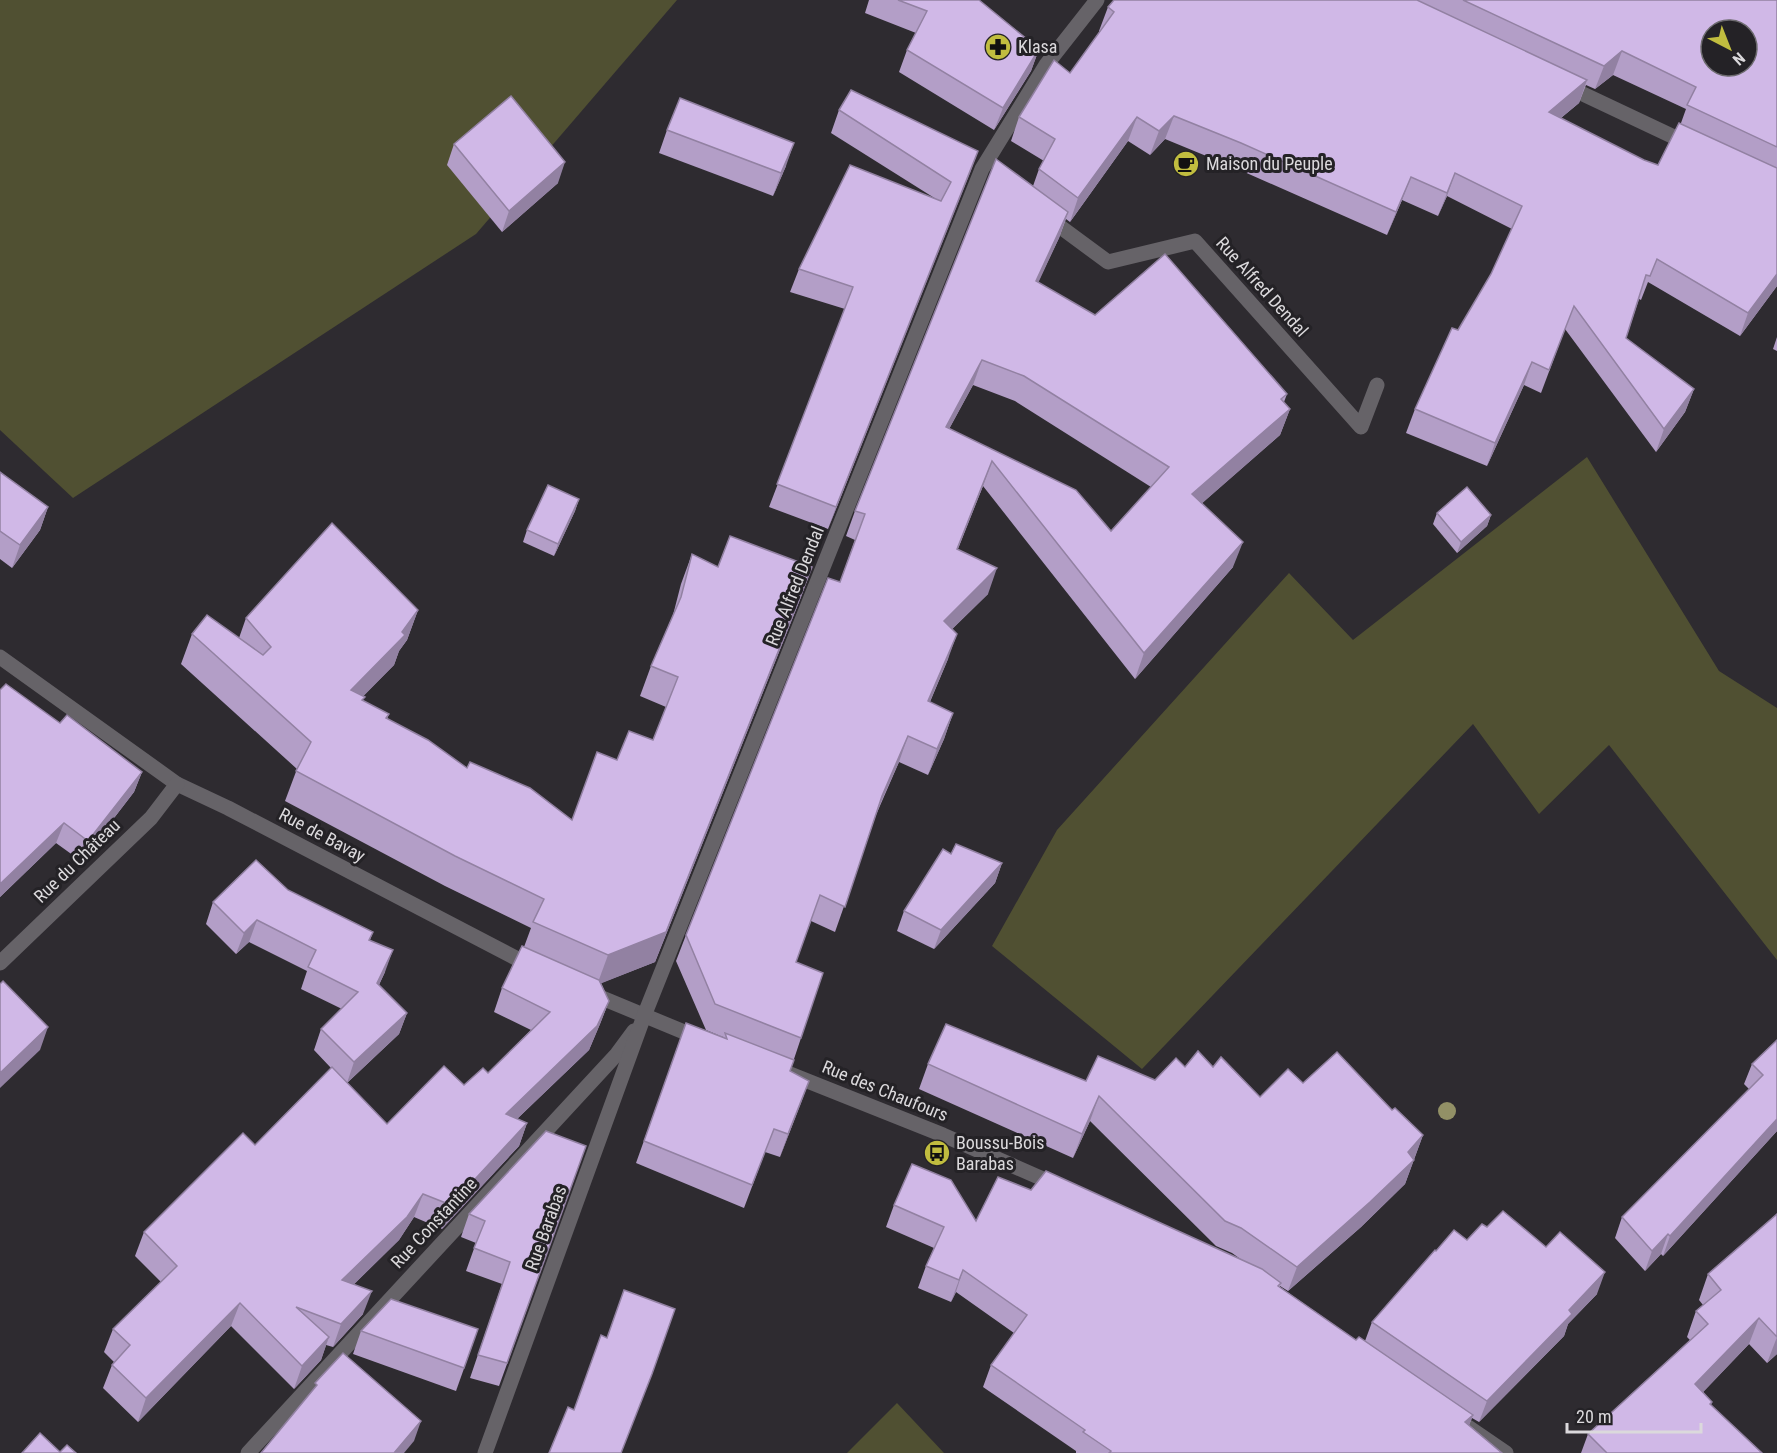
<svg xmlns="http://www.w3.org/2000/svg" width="1777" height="1453" viewBox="0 0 1777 1453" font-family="'Roboto Condensed',sans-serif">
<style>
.green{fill:#505032}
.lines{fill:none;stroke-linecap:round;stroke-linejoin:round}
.street{stroke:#666368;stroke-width:15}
.tree{fill:#929066}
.wall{fill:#b39ec7;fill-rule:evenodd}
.shaded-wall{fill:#9281a2}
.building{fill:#d0b8e7;stroke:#9281a2;stroke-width:1.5;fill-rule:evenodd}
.labels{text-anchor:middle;stroke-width:6;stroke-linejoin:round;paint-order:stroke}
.poi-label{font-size:18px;fill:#dbd9dc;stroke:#242226;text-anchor:start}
.street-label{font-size:18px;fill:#dbd9dc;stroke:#242226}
</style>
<rect width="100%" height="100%" fill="#2e2b30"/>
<g class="green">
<polygon points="0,0 677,0 476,234 73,498 0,430"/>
<polygon points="1587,457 1719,671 1777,708 1777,960 1609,745 1539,814 1473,724 1142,1069 992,946 1057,830 1289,573 1353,640"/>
<polygon points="897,1403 944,1453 847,1453"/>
</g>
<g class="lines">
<g class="street">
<polyline points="1566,86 1691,145"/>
<polyline points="1047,217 1108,262 1195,241 1361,427 1377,385"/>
<polyline points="0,657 177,784 228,808 533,967"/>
<polyline points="0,963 151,818 177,784"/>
<polyline points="590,993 701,1039"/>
<polyline points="790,1074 943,1135 1059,1186"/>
<polyline points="1468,1427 1506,1453"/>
<polyline points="248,1453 617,1054 634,1031"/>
<polyline points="485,1453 644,1016 982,169 1046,65 1097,0"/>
</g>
</g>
<circle class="tree" cx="1447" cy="1111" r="9"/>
<g class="wall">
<polygon points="869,0 979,0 1039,49 1031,71 994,130 899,72 907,50 916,33 865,13"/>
<path d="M1114,0H1777V286L1740,336L1648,282L1641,300L1639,299L1626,338L1694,389L1685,412L1656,452L1565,329L1541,393L1524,385L1487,466L1406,433L1415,409L1458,330L1491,274L1512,229L1447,196L1438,216L1402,200L1387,235L1233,167L1165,139L1150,155L1128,141L1070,222L1066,219L1059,238L1038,282L1095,315L1287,394L1284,402L1290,409L1280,435L1202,503L1233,567L1135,679L983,486L958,549L988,594L952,629L948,659L930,702L953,713L944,739L928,775L899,762L876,815L835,932L811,921L796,962L801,1038L790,1071L809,1081L780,1157L765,1152L744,1208L636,1163L686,1023L723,1037L706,1030L676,961L686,935L840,582L855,540L846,536L855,511L1033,186L1039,169L1044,161L1011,141L1019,117L1070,73L1100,31H1099L1108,7ZM1613,75L1686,109L1681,123L1658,165L1644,160L1561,118L1579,103L1586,85L1595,89ZM973,385L1015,401L1151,487L1111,531L949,429Z"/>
<polygon points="839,110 978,151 828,529 769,507 845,309 790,292 799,269 936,199 831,133"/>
<polygon points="667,130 786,166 773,196 659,153"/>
<polygon points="454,144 558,183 502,232 447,165"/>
<polygon points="1777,337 1777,351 1773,349"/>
<polygon points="0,472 48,507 40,530 12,568 0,559"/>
<polygon points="579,499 575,511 554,556 523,542 527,530"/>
<polygon points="1437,513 1491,515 1487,526 1457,553 1433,524"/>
<polygon points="692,554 718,567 812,567 801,597 655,962 601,983 609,1001 600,1024 589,1050 517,1119 527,1123 519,1146 442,1229 414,1217 399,1240 354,1284 363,1314 333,1347 326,1345 321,1360 294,1389 231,1326 138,1422 103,1388 112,1365 114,1362 104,1352 113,1329 161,1282 135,1256 144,1232 255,1145 331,1068 314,1050 321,1029 342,1009 301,989 307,971 249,942 236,954 206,924 213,902 288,890 373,932 370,940 385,972 379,985 407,1013 399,1034 347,1083 387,1124 488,1073 531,1030 494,1012 502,988 524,947 531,928 445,886 285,801 297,769 181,664 192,634 239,638 246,618 418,610 407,640 399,651 394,665 363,696 363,701 389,714 387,719 467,768 572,820 617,760 653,740 666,707 640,696 651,666 673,615 681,584"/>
<polygon points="0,690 60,723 142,772 134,792 81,861 56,843 0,897"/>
<polygon points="951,854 1002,863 995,883 934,949 897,931 904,911"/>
<polygon points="1777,1040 1777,1131 1663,1256 1661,1254 1645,1271 1615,1238 1622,1217 1749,1089 1744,1084 1752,1064"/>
<polygon points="928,1064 1086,1081 1155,1080 1185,1067 1213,1067 1260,1097 1303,1083 1392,1110 1423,1135 1405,1184 1361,1227 1288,1291 1280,1286 1280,1287 1356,1340 1365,1341 1372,1322 1436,1251 1467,1240 1597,1294 1568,1324 1564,1336 1479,1422 1472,1418 1469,1425 1502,1453 1076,1453 1076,1451 983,1387 991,1365 1014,1333 956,1292 951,1302 918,1288 926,1266 934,1248 886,1227 894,1205 976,1221 1031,1190 1246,1263 1232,1253 1216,1246 1090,1121 1073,1158 919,1089"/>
<polygon points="586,1146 499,1386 470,1378 502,1284 466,1271 476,1243 461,1237 469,1214"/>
<polygon points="1777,1214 1777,1354 1767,1363 1749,1344 1703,1392 1712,1402 1711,1405 1762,1453 1581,1453 1588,1434 1690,1340 1687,1337 1696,1311 1703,1305 1699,1300 1708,1274"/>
<polygon points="478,1329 456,1391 353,1354 361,1331"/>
</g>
<g class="shaded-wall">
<polygon points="1039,49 1031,71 994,130 1003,108"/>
<polygon points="1622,51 1613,75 1595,89 1604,66"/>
<polygon points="1587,80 1579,103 1540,135 1549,112"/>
<polygon points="1174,116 1165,139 1150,155 1159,131"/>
<polygon points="1137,117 1128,141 1070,222 1078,198"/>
<polygon points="794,143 786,166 773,196 781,173"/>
<polygon points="978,151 970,173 828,529 836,507"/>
<polygon points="565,162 558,183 502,232 509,211"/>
<polygon points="1455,173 1447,196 1438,216 1447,193"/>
<polygon points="1411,177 1402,200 1387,235 1396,212"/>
<polygon points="1068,212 1059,238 1027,307 1036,281"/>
<polygon points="1777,274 1777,286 1740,336 1748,313"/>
<polygon points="982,360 973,385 936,453 946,427"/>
<polygon points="1532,362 1524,385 1487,466 1495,443"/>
<polygon points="1694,389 1685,412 1656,452 1664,429"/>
<polygon points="1290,409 1280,435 1183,520 1192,494"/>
<polygon points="992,461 983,486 947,574 957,549"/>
<polygon points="579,499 575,511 554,556 558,544"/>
<polygon points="48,507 40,530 12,568 20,545"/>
<polygon points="1491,515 1487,526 1457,553 1461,542"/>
<polygon points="1243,542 1233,567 1135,679 1144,653"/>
<polygon points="812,567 801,597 655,962 597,985 608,955"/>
<polygon points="997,568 988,594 934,647 944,621"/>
<polygon points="418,610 407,640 399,651 394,665 340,720 351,690 402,632"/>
<polygon points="957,634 948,659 919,727 928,701"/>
<polygon points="953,713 944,739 928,775 937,749"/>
<polygon points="908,736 899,762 872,822 882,796"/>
<polygon points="142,772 134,792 81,861 88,841"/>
<polygon points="64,823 56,843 0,897 0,884"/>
<polygon points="1002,863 995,883 934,949 941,930"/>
<polygon points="257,920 249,942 236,954 244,933"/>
<polygon points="393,950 385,972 369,1005 377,983"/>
<polygon points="609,1001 600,1024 589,1050 497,1138 506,1114"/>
<polygon points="407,1013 399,1034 347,1083 354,1062"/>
<polygon points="48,1027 40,1050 0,1088 0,1073"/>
<polygon points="809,1081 801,1103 780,1157 788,1134"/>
<polygon points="1099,1096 1090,1121 1073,1158 1082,1134"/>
<polygon points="1777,1119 1777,1131 1663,1256 1670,1236"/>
<polygon points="527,1123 519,1146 442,1229 451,1205"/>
<polygon points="1423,1135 1405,1184 1361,1227 1288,1291 1297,1267"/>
<polygon points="423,1194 414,1217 399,1240 334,1304 342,1280"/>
<polygon points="1668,1234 1661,1254 1645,1271 1652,1251"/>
<polygon points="963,1270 956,1292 951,1302 959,1280"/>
<polygon points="1605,1272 1597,1294 1568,1324 1564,1336 1479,1422 1487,1401 1569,1310"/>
<polygon points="372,1291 363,1314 333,1347 341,1324"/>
<polygon points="240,1303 231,1326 138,1422 146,1398"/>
<polygon points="1759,1318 1749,1344 1686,1410 1695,1384"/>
<polygon points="329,1337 321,1360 294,1389 302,1366"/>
<polygon points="1777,1337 1777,1354 1767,1363"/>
<polygon points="1473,1415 1465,1436 1465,1422"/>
<polygon points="421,1421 414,1441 404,1453 394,1453"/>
</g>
<g class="building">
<polygon points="898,0 979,0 1039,49 1003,108 907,50 927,11"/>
<polygon points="1114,0 1417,0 1587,80 1549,112 1644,160 1658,165 1679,123 1777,168 1777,274 1748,313 1657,259 1650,276 1646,275 1626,338 1694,389 1664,429 1574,306 1549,370 1532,362 1495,443 1415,409 1452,328 1458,330 1491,274 1522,206 1455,173 1447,193 1411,177 1396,212 1241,143 1174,116 1159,131 1137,117 1078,198 1039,169 1055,139 1019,117 1054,60 1070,73 1114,12 1108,7"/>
<path d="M1463,0H1777V147L1687,105L1696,87L1622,51L1604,66ZM1711,30H1747V66H1711Z"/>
<polygon points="851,90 978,151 836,507 777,484 853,287 799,269 850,165 941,201 951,182 839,110"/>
<polygon points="511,96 565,162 509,211 454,144"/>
<polygon points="680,98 794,143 781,173 667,130"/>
<path d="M996,159L1068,212L1036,281L1095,315L1165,254L1287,394L1281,399L1290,409L1192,494L1243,542L1144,653L992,461L957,549L997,568L944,621L957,634L928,701L953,713L937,749L908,736L882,796L845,907L820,895L796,962L823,973L801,1038L715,1004L686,935L828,578L840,582L865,514L855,511ZM982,360L1024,376L1169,467L1111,531L1076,490L946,427Z"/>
<polygon points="0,472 48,507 20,545 0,531"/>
<polygon points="548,485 579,499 558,544 527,530"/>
<polygon points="1467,487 1491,515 1461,542 1437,513"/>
<polygon points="332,523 418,610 402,632 405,635 351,690 365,697 362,700 389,714 386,718 428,740 467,768 470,762 530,788 572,820 597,752 617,760 629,731 653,740 678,677 651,666 681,597 692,554 718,567 730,536 812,567 666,932 608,955 533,922 544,899 455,856 296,771 311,742 192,634 207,615 263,655 271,647 246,618"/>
<polygon points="6,684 60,723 67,715 142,772 88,841 64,823 0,884 0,690"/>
<polygon points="956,844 1002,863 941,930 904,911 943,849 951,854"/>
<polygon points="256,860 288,890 373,932 369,940 393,950 377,983 407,1013 354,1062 321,1029 358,992 308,967 316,950 257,920 244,933 213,902"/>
<polygon points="522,946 599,980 609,1001 597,1026 506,1114 527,1123 451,1205 423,1194 407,1217 342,1280 372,1291 341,1324 296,1307 329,1337 302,1366 240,1303 146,1398 112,1365 130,1345 113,1329 177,1266 144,1232 243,1133 255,1145 332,1067 387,1124 444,1066 464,1085 483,1068 488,1073 550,1012 502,988"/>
<polygon points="3,981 48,1027 0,1073 0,984"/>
<polygon points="686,1023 727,1039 725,1033 794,1060 790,1071 809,1081 788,1134 774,1129 752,1185 644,1141"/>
<polygon points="946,1024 1086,1081 1098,1056 1155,1080 1176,1058 1185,1067 1198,1051 1213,1067 1221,1057 1260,1097 1288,1069 1303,1083 1337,1052 1392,1110 1395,1108 1423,1135 1408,1152 1414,1160 1370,1202 1297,1267 1241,1228 1225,1221 1099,1096 1082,1134 928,1064"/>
<polygon points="1777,1040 1777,1119 1670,1236 1668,1234 1652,1251 1622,1217 1763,1075 1752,1064"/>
<polygon points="546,1131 586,1146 507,1363 478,1355 510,1262 474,1248 485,1221 469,1214"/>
<polygon points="912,1164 951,1180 976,1221 998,1177 1031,1190 1046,1171 1262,1269 1281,1283 1278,1286 1356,1340 1359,1337 1473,1415 1465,1422 1502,1453 1109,1453 1111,1451 1083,1432 1085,1430 991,1365 1027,1315 963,1270 959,1280 926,1266 944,1227 894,1205"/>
<polygon points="1503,1211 1546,1247 1560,1232 1605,1272 1569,1310 1572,1314 1487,1401 1372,1322 1435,1250 1436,1251 1454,1230 1467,1240 1482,1224 1487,1227"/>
<polygon points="1777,1214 1777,1337 1759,1318 1695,1384 1712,1402 1710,1404 1762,1453 1607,1453 1588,1434 1708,1324 1696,1311 1721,1290 1708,1274"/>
<polygon points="624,1290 675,1309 652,1374 621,1453 549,1453 568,1407 574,1410 601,1335 607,1338"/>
<polygon points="391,1299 478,1329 464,1368 361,1331"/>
<polygon points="343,1353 421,1421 394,1453 261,1453 317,1385 315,1383"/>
<polygon points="40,1433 60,1452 67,1445 76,1453 22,1453"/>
</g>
<defs>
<g id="pharmacy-disc" transform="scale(1.35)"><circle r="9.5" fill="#c1bd3f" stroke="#242226"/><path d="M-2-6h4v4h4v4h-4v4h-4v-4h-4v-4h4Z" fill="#111"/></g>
<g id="cafe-disc" transform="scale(1.35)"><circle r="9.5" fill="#c1bd3f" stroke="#242226"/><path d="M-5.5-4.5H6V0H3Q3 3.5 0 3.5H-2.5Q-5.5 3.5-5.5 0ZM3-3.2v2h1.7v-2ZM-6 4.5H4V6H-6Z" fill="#111"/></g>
<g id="bus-disc" transform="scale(1.35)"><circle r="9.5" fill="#c1bd3f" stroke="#242226"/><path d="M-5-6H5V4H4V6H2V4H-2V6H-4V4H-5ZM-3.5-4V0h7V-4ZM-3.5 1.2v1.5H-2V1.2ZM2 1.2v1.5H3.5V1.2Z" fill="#111"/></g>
</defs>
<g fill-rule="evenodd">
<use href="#pharmacy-disc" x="998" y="47"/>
<use href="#cafe-disc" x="1186" y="164"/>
<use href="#bus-disc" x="937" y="1153"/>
</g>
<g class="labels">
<g class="poi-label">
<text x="1018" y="53">Klasa</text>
<text x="1206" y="170">Maison du Peuple</text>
<text x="956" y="1149">Boussu-Bois<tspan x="956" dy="21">Barabas</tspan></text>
</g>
<g class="street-label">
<text transform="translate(1262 287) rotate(48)" y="6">Rue Alfred Dendal</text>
<text transform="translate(795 586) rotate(-68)" y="6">Rue Alfred Dendal</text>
<text transform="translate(322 835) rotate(28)" y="6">Rue de Bavay</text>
<text transform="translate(77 861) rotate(-44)" y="6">Rue du Château</text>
<text transform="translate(885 1091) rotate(22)" y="6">Rue des Chaufours</text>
<text transform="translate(434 1223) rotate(-47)" y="6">Rue Constantine</text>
<text transform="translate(546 1228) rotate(-70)" y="6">Rue Barabas</text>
</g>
</g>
<g transform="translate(1729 48) rotate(138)"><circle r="28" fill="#242226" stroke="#6d6b6f" stroke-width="1.5"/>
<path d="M0-4.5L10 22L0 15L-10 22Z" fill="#c1bd3f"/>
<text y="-9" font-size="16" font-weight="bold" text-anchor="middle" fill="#dbd9dc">N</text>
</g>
<path d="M1567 1423v9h134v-9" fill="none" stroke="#dbd9dc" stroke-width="3"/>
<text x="1576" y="1423" font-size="18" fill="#dbd9dc" stroke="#242226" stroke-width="4.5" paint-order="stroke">20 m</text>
</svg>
